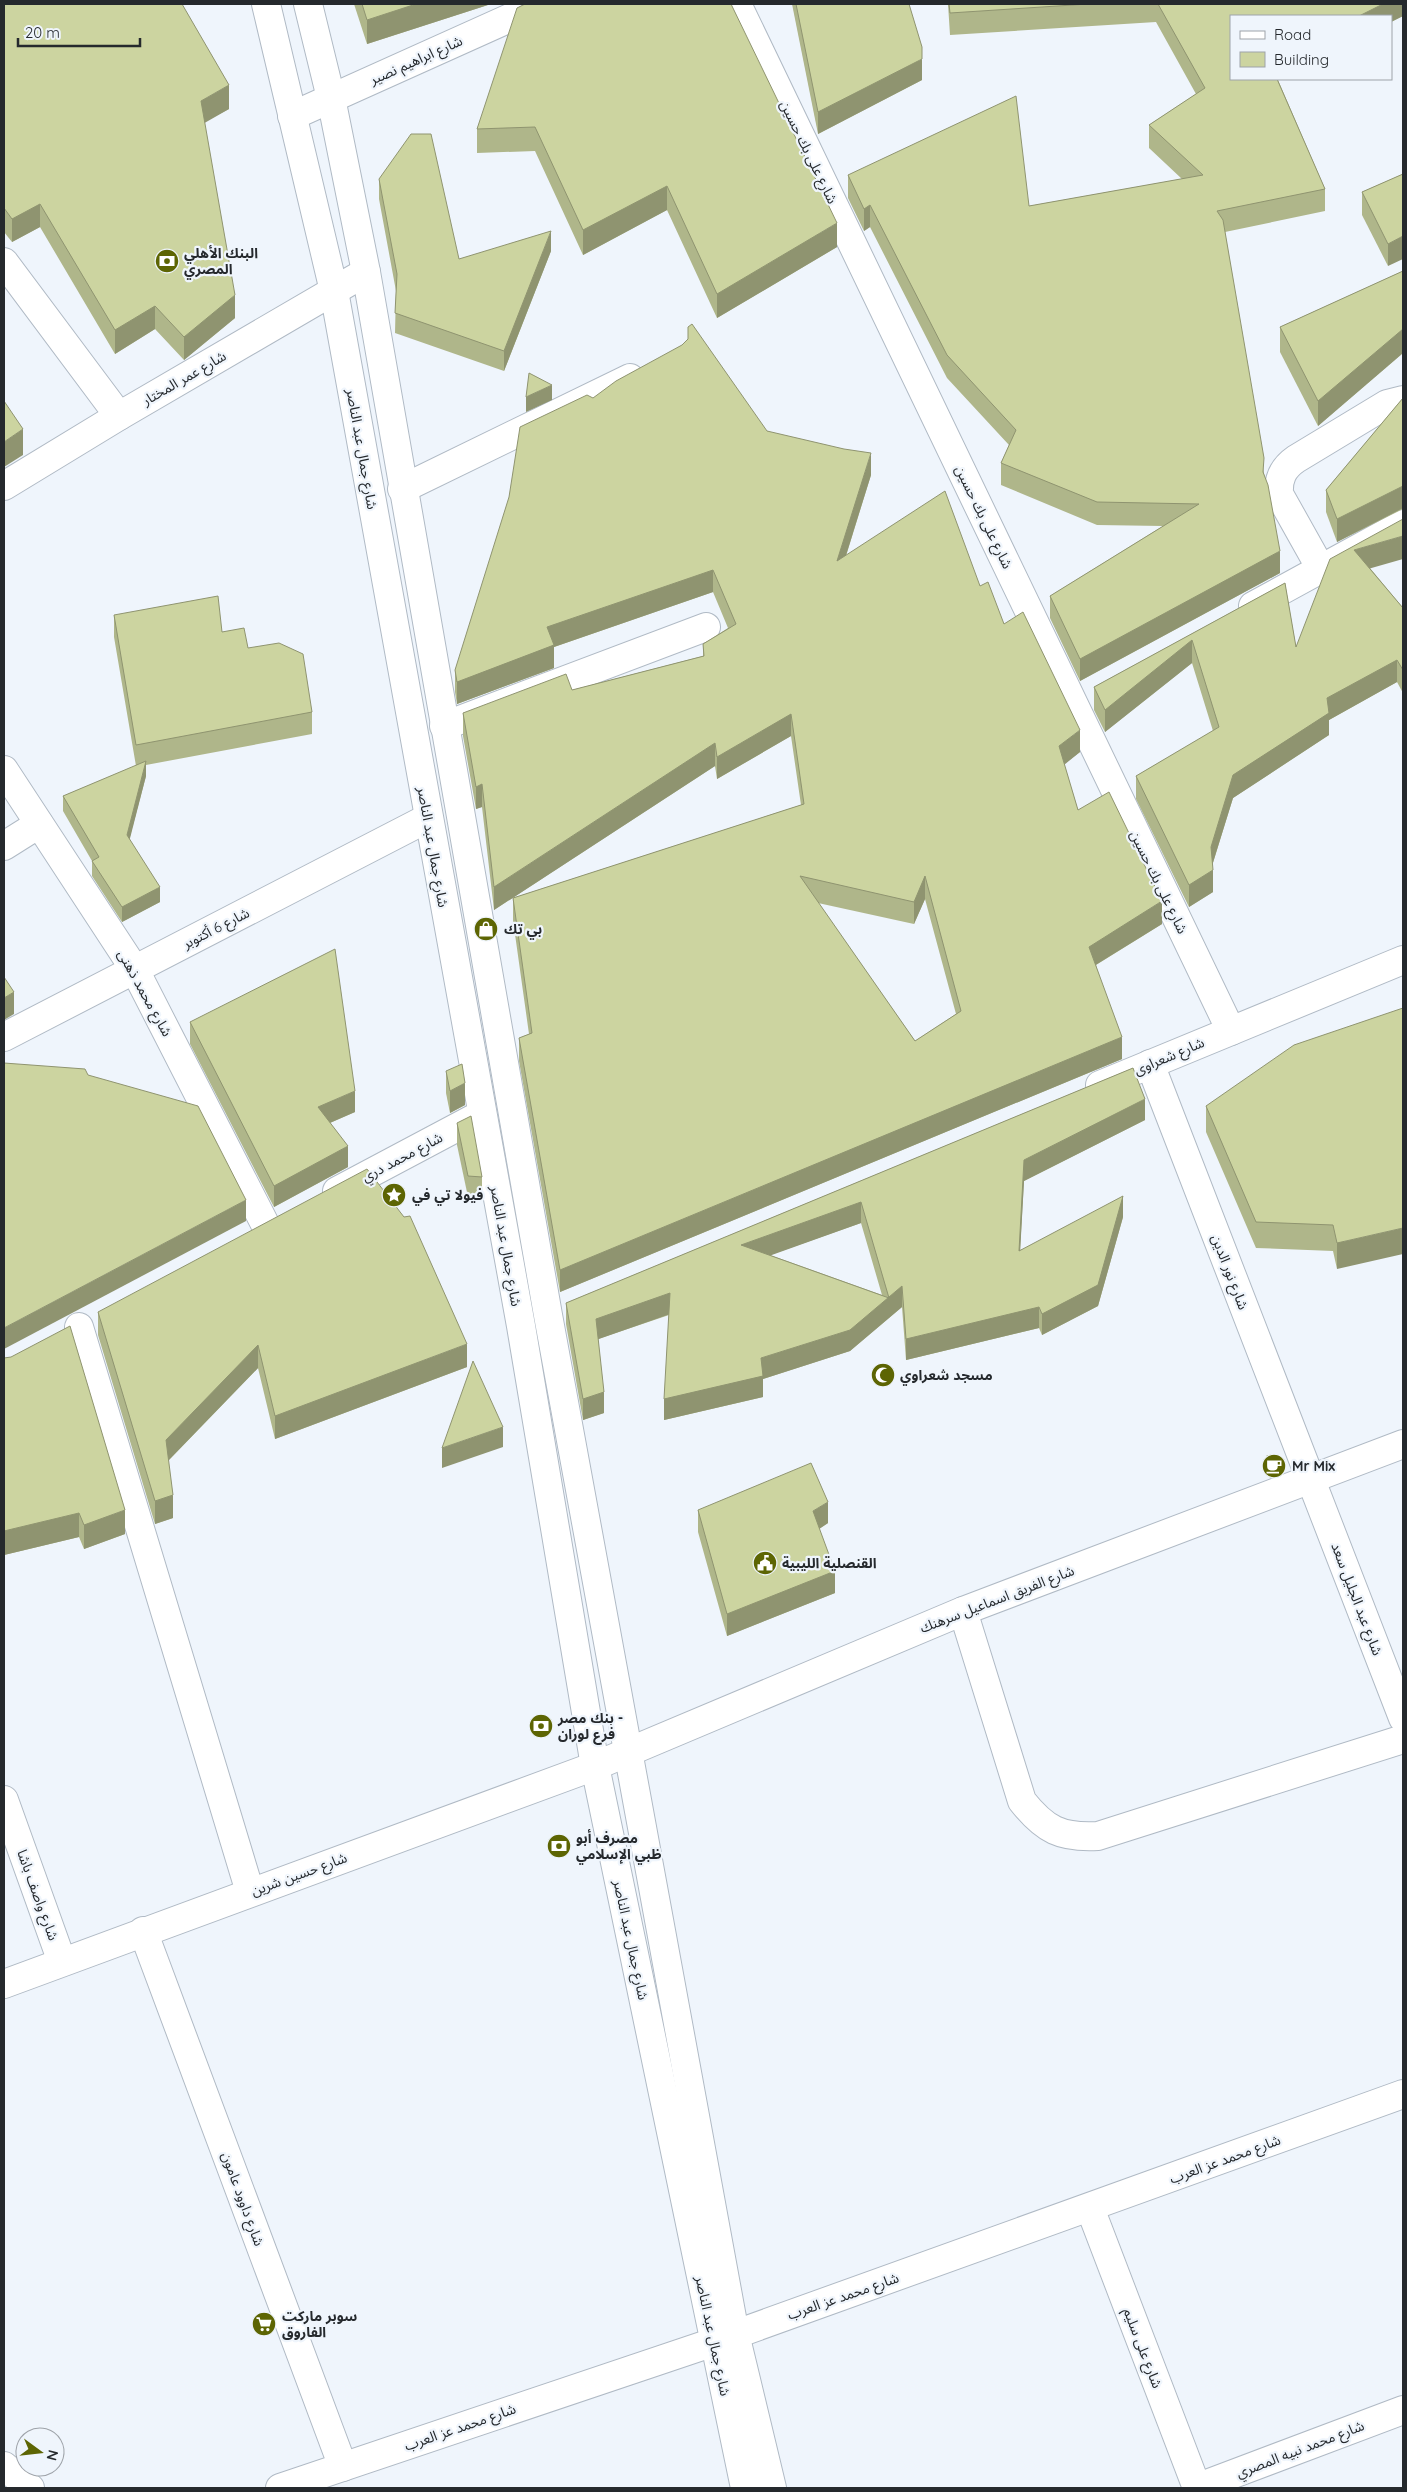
<svg xmlns="http://www.w3.org/2000/svg" width="1407" height="2492" viewBox="0 0 1407 2492" font-family="Quicksand,'Noto Sans Arabic',sans-serif">
<style>
.lines{fill:none;stroke-linecap:round;stroke-linejoin:round}
.minor-casing{stroke:#b0bac5;stroke-width:30}
.tertiary-casing{stroke:#b0bac5;stroke-width:30}
.primary-casing{stroke:#b0bac5;stroke-width:30}
.minor{stroke:#fff;stroke-width:28}
.tertiary{stroke:#fff;stroke-width:28}
.primary{stroke:#fff;stroke-width:28}
.wall{fill:#afb68a;fill-rule:evenodd}
.shaded-wall{fill:#8f9470}
.building{fill:#ccd4a0;stroke:#8f9470;fill-rule:evenodd}
.labels{text-anchor:middle;stroke-width:4.5;stroke-linejoin:round;paint-order:stroke}
.street-label{font-size:14px;fill:#25292d;stroke:#eff5fc}
.poi-label{font-size:14px;font-weight:bold;fill:#25292d;stroke:#eff5fc;text-anchor:start}
</style>
<rect width="100%" height="100%" fill="#eff5fc"/>
<g class="lines">
<g class="minor-casing">
<g id="minor">
<polyline points="737,4 1231,1031"/>
<polyline points="292,116 541,4"/>
<polyline points="4,262 119,416"/>
<polyline points="4,486 119,416 366,272"/>
<polyline points="402,489 630,378"/>
<path d="M1321,569L1279,494C1278,478 1283,468 1296,459L1387,404L1403,400"/>
<polyline points="1253,606 1403,524"/>
<polyline points="444,726 706,627"/>
<polyline points="4,770 135,970 267,1228"/>
<polyline points="4,846 39,824"/>
<polyline points="4,1037 428,818"/>
<polyline points="1150,1064 1403,1718"/>
<polyline points="337,1191 482,1114"/>
<polyline points="79,1327 250,1892"/>
<path d="M963,1611L1022,1801C1045,1830 1061,1838 1098,1836L1403,1739"/>
<polyline points="4,1800 62,1962"/>
<polyline points="143,1931 343,2467"/>
<polyline points="4,1984 595,1766 963,1611 1403,1444"/>
<polyline points="1090,2208 1197,2488"/>
<polyline points="4,2466 30,2488"/>
<polyline points="280,2488 714,2342 1403,2094"/>
<polyline points="1196,2488 1403,2410"/>
</g>
</g>
<g class="tertiary-casing">
<polyline id="tertiary" points="1100,1085 1403,960"/>
</g>
<g class="primary-casing">
<g id="primary">
<polyline points="266,4 334,291 521,1326 595,1766 745,2488"/>
<polyline points="308,4 331,98 366,272 548,1315 735,2334 772,2488"/>
</g>
</g>
<use href="#minor" class="minor"/>
<use href="#tertiary" class="tertiary"/>
<use href="#primary" class="primary"/>
</g>
<g class="wall">
<polygon points="4,4 229,109 204,122 235,318 184,360 155,329 115,354 40,227 12,242 4,232"/>
<polygon points="354,4 491,4 367,44"/>
<polygon points="525,4 837,247 717,318 667,210 583,255 535,151 477,153 477,129"/>
<polygon points="792,4 909,4 922,80 818,134"/>
<polygon points="948,4 1403,4 1403,16 1391,22 1391,16 1231,79 1281,79 1278,80 1325,189 1325,211 1225,232 1280,573 1080,681 1050,618 1050,596 1163,526 1097,525 1001,485 1001,463 1009,445 947,378 870,227 864,231 848,198 848,175 1029,206 1182,179 1149,148 1149,125 1196,94 1156,22 950,35"/>
<polygon points="1403,174 1388,266 1362,215 1362,192"/>
<polygon points="379,179 459,259 551,251 504,371 395,333 396,291 379,199"/>
<polygon points="1403,271 1403,353 1318,426 1280,352 1280,327"/>
<path d="M593,398L767,431L871,475L846,556L980,586L1004,624L1080,752L1064,764L1078,810L1162,924L1096,965L1122,1059L560,1292L519,1061V1038L529,1034L513,920V898L801,805L791,736L717,779L715,766L494,910L482,807L476,809L463,736V713L572,690L703,656V644L728,628L713,592L554,647V668L457,704L455,692V670ZM925,899L956,1014L915,1041L818,903L914,924Z"/>
<polygon points="1403,398 1403,509 1337,542 1326,512 1326,490"/>
<polygon points="1370,568 1403,608 1403,693 1397,682 1329,720 1329,735 1233,798 1212,866 1213,892 1189,907 1136,799 1136,776 1213,731 1192,663 1105,732 1094,710 1094,687 1285,583 1296,647"/>
<polygon points="114,615 222,632 248,648 312,712 312,734 146,765 146,776 129,840 160,902 122,922 92,876 92,861 63,811 63,796 136,766 114,637"/>
<polygon points="1403,1008 1337,1269 1333,1251 1256,1248 1206,1132 1206,1106"/>
<polygon points="190,1022 355,1112 330,1123 348,1167 274,1207 190,1044"/>
<path d="M1133,1068L1145,1120L1024,1181L1020,1250L1123,1217L1098,1306L1042,1335L1039,1328L906,1360L902,1307L850,1351L763,1379V1397L664,1420L669,1315L598,1339L604,1413L583,1420L566,1324V1303ZM861,1223L882,1295L770,1255Z"/>
<polygon points="446,1071 465,1105 450,1113 446,1093"/>
<polygon points="457,1123 482,1177 482,1198 468,1197 457,1145"/>
<polygon points="98,1312 467,1367 275,1439 258,1368 168,1461 173,1518 155,1524 98,1335"/>
<polygon points="4,1358 125,1534 84,1549 79,1537 4,1555"/>
<polygon points="698,1510 828,1523 819,1529 835,1593 727,1636 698,1532"/>
</g>
<g class="shaded-wall">
<polygon points="416,4 491,4 367,44 367,20"/>
<polygon points="1383,4 1403,4 1403,16 1391,22 1391,16 1359,16"/>
<polygon points="922,59 922,80 818,134 818,112"/>
<polygon points="229,85 229,109 201,125 201,101"/>
<polygon points="667,186 667,210 583,255 583,230"/>
<polygon points="40,204 40,227 12,242 12,219"/>
<polygon points="870,205 870,227 864,231 864,209"/>
<polygon points="837,223 837,247 717,318 717,294"/>
<polygon points="551,231 551,251 504,371 504,351"/>
<polygon points="1403,236 1403,259 1388,266 1388,244"/>
<polygon points="235,295 235,318 184,360 184,337"/>
<polygon points="155,306 155,329 115,354 115,330"/>
<polygon points="1403,329 1403,353 1318,426 1318,401"/>
<polygon points="552,385 552,400 526,412 526,397"/>
<polygon points="23,429 23,455 4,467 4,442"/>
<polygon points="871,453 871,475 837,584 837,561"/>
<polygon points="1403,486 1403,508 1337,542 1337,519"/>
<polygon points="1403,536 1403,559 1354,573 1354,550"/>
<polygon points="1280,551 1280,573 1080,681 1080,659"/>
<polygon points="713,570 713,592 554,647 554,668 457,704 457,682 547,627"/>
<polygon points="1192,640 1192,663 1105,732 1105,710"/>
<polygon points="1397,660 1397,682 1329,720 1329,735 1233,798 1211,869 1211,847 1233,775 1327,698"/>
<polygon points="791,714 791,736 717,779 717,757"/>
<polygon points="1080,730 1080,752 1059,769 1059,746"/>
<polygon points="715,743 715,766 494,910 494,887"/>
<polygon points="146,761 146,776 127,850 127,835"/>
<polygon points="482,784 482,807 476,809 476,787"/>
<polygon points="1213,870 1213,892 1189,907 1189,885"/>
<polygon points="925,876 925,899 914,924 914,902"/>
<polygon points="160,887 160,902 122,922 122,907"/>
<polygon points="1162,901 1162,924 1089,969 1089,947"/>
<polygon points="14,992 14,1014 4,1020 4,998"/>
<polygon points="1122,1037 1122,1059 560,1292 560,1270"/>
<polygon points="465,1083 465,1105 450,1113 450,1091"/>
<polygon points="355,1091 355,1112 318,1128 318,1107"/>
<polygon points="1145,1099 1145,1120 1024,1181 1019,1272 1019,1251 1024,1160"/>
<polygon points="348,1146 348,1167 274,1207 274,1186"/>
<polygon points="1123,1196 1123,1217 1098,1306 1042,1335 1042,1314"/>
<polygon points="246,1200 246,1221 4,1349 4,1328"/>
<polygon points="861,1202 861,1223 741,1266 741,1245"/>
<polygon points="1403,1228 1403,1254 1337,1269 1337,1243"/>
<polygon points="902,1286 902,1307 850,1351 763,1379 763,1397 664,1420 664,1399 761,1358 850,1330"/>
<polygon points="670,1293 670,1314 596,1340 596,1319"/>
<polygon points="1039,1307 1039,1328 906,1360 906,1339"/>
<polygon points="467,1344 467,1367 275,1439 275,1416"/>
<polygon points="258,1345 258,1368 166,1463 166,1440"/>
<polygon points="604,1392 604,1413 583,1420 583,1399"/>
<polygon points="503,1427 503,1447 442,1468 442,1448"/>
<polygon points="173,1495 173,1518 155,1524 155,1501"/>
<polygon points="828,1502 828,1523 813,1533 813,1511"/>
<polygon points="125,1510 125,1534 84,1549 84,1525"/>
<polygon points="79,1513 79,1537 4,1555 4,1531"/>
<polygon points="835,1571 835,1593 727,1636 727,1614"/>
</g>
<g class="building">
<polygon points="4,4 182,4 229,85 201,101 235,295 184,337 155,306 115,330 40,204 12,219 4,208"/>
<polygon points="362,4 416,4 367,20"/>
<polygon points="525,4 731,4 837,223 717,294 667,186 583,230 535,127 477,129 517,8"/>
<polygon points="796,4 909,4 922,47 922,59 818,112"/>
<polygon points="949,4 1088,4 950,13"/>
<polygon points="1158,4 1383,4 1359,16 1231,16 1231,79 1277,79 1325,189 1217,211 1223,220 1264,458 1263,472 1268,485 1280,551 1080,659 1050,596 1199,504 1097,502 1001,463 1016,430 947,355 870,205 864,209 848,175 1016,96 1029,206 1203,175 1149,125 1205,88"/>
<polygon points="411,134 431,134 459,259 551,231 504,351 395,313 397,274 379,179"/>
<polygon points="1403,174 1403,236 1388,244 1362,192"/>
<polygon points="1403,271 1403,329 1318,401 1280,327"/>
<path d="M692,324L767,431L844,449L871,453L837,561L945,491L980,586L988,582L1004,624L1023,612L1080,730L1059,746L1078,810L1109,792L1162,901L1089,947L1122,1037L560,1270L519,1038L532,1033L513,898L804,804L791,714L717,757L715,743L494,887L482,784L476,787L463,713L566,674L572,690L704,656L703,644L736,624L713,570L547,627L554,645L457,682L455,670L509,497L520,427L587,395L593,398L616,381L682,345L688,339V327ZM800,876L914,902L925,876L961,1011L915,1041Z"/>
<polygon points="529,373 552,385 526,397"/>
<polygon points="1403,398 1403,486 1337,519 1326,490"/>
<polygon points="4,401 23,429 4,442"/>
<polygon points="1403,519 1403,536 1354,550 1403,608 1403,670 1397,660 1327,698 1329,713 1233,775 1211,847 1213,870 1189,885 1136,776 1219,727 1192,640 1105,710 1094,687 1285,583 1296,647 1330,559"/>
<polygon points="218,596 222,632 244,628 248,648 279,643 303,654 312,712 136,745 114,615"/>
<polygon points="146,761 127,835 160,887 122,907 92,861 99,857 63,796"/>
<polygon points="335,949 355,1091 318,1107 348,1146 274,1186 190,1022"/>
<polygon points="4,977 14,992 4,998"/>
<polygon points="1403,1008 1403,1228 1337,1243 1333,1225 1256,1222 1206,1106 1294,1045"/>
<polygon points="4,1063 85,1069 88,1075 198,1106 246,1200 4,1328"/>
<polygon points="462,1064 465,1083 450,1091 446,1071"/>
<path d="M1133,1068L1145,1099L1024,1160L1019,1251L1123,1196L1098,1285L1042,1314L1039,1307L906,1339L902,1286L850,1330L761,1358L763,1376L664,1399L670,1293L596,1319L604,1392L583,1399L566,1303ZM861,1202L889,1298L741,1245Z"/>
<polygon points="471,1116 482,1177 468,1176 457,1123"/>
<polygon points="367,1169 404,1217 410,1216 467,1344 275,1416 258,1345 166,1440 173,1495 155,1501 98,1312"/>
<polygon points="70,1326 125,1510 84,1525 79,1513 4,1531 4,1358 11,1357"/>
<polygon points="473,1361 503,1427 442,1448"/>
<polygon points="811,1463 828,1502 813,1511 835,1571 727,1614 698,1510"/>
</g>
<defs>
<g id="bank-disc" transform="scale(1.25)"><circle r="9.5" fill="#5d6503" stroke="#eff5fc"/><path d="M-6-4H6V4H-6ZM0-2.3a2.3 2.3 0 1 0 0 4.6a2.3 2.3 0 1 0 0-4.6Z" fill="#fff"/></g>
<g id="shop-disc" transform="scale(1.25)"><circle r="9.5" fill="#5d6503" stroke="#eff5fc"/><path d="M-5-2.5h2.3a2.7 3.5 0 0 1 5.4 0H5L5.5 6h-11ZM-1.5-2.5h3a1.5 2.3 0 0 0-3 0Z" fill="#fff"/></g>
<g id="sight-disc" transform="scale(1.25)"><circle r="9.5" fill="#5d6503" stroke="#eff5fc"/><path d="M0-6L1.8-2.2L6-1.7L2.9 1.2L3.7 5.4L0 3.3L-3.7 5.4L-2.9 1.2L-6-1.7L-1.8-2.2Z" fill="#fff"/></g>
<g id="mosque-disc" transform="scale(1.25)"><circle r="9.5" fill="#5d6503" stroke="#eff5fc"/><path d="M3.5-4.9A6 6 0 1 0 3.5 4.9A5 5 0 1 1 3.5-4.9Z" fill="#fff"/></g>
<g id="cafe-disc" transform="scale(1.25)"><circle r="9.5" fill="#5d6503" stroke="#eff5fc"/><path d="M-5.5-4.5H6V0H3Q3 3.5 0 3.5H-2.5Q-5.5 3.5-5.5 0ZM3-3.2v2h1.7v-2ZM-6 4.5H4V6H-6Z" fill="#fff"/></g>
<g id="civic-disc" transform="scale(1.25)"><circle r="9.5" fill="#5d6503" stroke="#eff5fc"/><path d="M-.6-6.5H3V-4.5H.6V-3L4-1V1h2V6H-6V1h2V-1L-.6-3ZM-1.2 2.5V6h2.4V2.5Z" fill="#fff"/></g>
<g id="supermarket-disc" transform="scale(1.25)"><circle r="9.5" fill="#5d6503" stroke="#eff5fc"/><path d="M-6-5.5h2.5l.6 2H6L4.5 2H-2.5L-4.4-4H-6ZM-1.5 3.2a1.3 1.3 0 1 0 .1 0ZM3 3.2a1.3 1.3 0 1 0 .1 0Z" fill="#fff"/></g>
</defs>
<g fill-rule="evenodd">
<use href="#bank-disc" x="167" y="261"/>
<use href="#shop-disc" x="486" y="929"/>
<use href="#sight-disc" x="394" y="1195"/>
<use href="#mosque-disc" x="883" y="1375"/>
<use href="#cafe-disc" x="1274" y="1466"/>
<use href="#civic-disc" x="765" y="1563"/>
<use href="#bank-disc" x="541" y="1726"/>
<use href="#bank-disc" x="559" y="1846"/>
<use href="#supermarket-disc" x="264" y="2324"/>
</g>
<g class="labels">
<g class="street-label">
<text transform="translate(416 60) rotate(-24)" y="5">شارع ابراهيم نصير</text>
<text transform="translate(809 152) rotate(64)" y="5">شارع على بك حسين</text>
<text transform="translate(184 378) rotate(-30)" y="5">شارع عمر المختار</text>
<text transform="translate(362 449) rotate(80)" y="5">شارع جمال عبد الناصر</text>
<text transform="translate(984 517) rotate(64)" y="5">شارع على بك حسين</text>
<text transform="translate(433 847) rotate(80)" y="5">شارع جمال عبد الناصر</text>
<text transform="translate(1159 882) rotate(64)" y="5">شارع على بك حسين</text>
<text transform="translate(216 928) rotate(-27)" y="5">شارع 6 أكتوبر</text>
<text transform="translate(145 993) rotate(61)" y="5">شارع محمد ذهنى</text>
<text transform="translate(1169 1056) rotate(-23)" y="5">شارع شعراوى</text>
<text transform="translate(402 1157) rotate(-28)" y="5">شارع محمد دري</text>
<text transform="translate(506 1246) rotate(80)" y="5">شارع جمال عبد الناصر</text>
<text transform="translate(1230 1272) rotate(69)" y="5">شارع نور الدين</text>
<text transform="translate(997 1599) rotate(-21)" y="5">شارع الفريق اسماعيل سرهنك</text>
<text transform="translate(1357 1599) rotate(69)" y="5">شارع عبد الجليل سعد</text>
<text transform="translate(299 1874) rotate(-20)" y="5">شارع حسين شرين</text>
<text transform="translate(38 1895) rotate(70)" y="5">شارع واصف باشا</text>
<text transform="translate(631 1940) rotate(78)" y="5">شارع جمال عبد الناصر</text>
<text transform="translate(1225 2159) rotate(-20)" y="5">شارع محمد عز العرب</text>
<text transform="translate(243 2199) rotate(70)" y="5">شارع داوود عامون</text>
<text transform="translate(843 2296) rotate(-19)" y="5">شارع محمد عز العرب</text>
<text transform="translate(713 2336) rotate(78)" y="5">شارع جمال عبد الناصر</text>
<text transform="translate(1143 2348) rotate(69)" y="5">شارع على سليم</text>
<text transform="translate(460 2427) rotate(-19)" y="5">شارع محمد عز العرب</text>
<text transform="translate(1300 2449) rotate(-21)" y="5">شارع محمد نبيه المصري</text>
</g>
<g class="poi-label">
<text x="184" y="258">البنك الأهلي<tspan x="184" dy="16">المصري</tspan></text>
<text x="504" y="934">بي تك</text>
<text x="412" y="1200">فيولا تي في</text>
<text x="900" y="1380">مسجد شعراوي</text>
<text x="1292" y="1471">Mr Mix</text>
<text x="782" y="1568">القنصلية الليبية</text>
<text x="558" y="1723">بنك مصر -<tspan x="558" dy="16">فرع لوران</tspan></text>
<text x="576" y="1843">مصرف أبو<tspan x="576" dy="16">ظبي الإسلامي</tspan></text>
<text x="282" y="2321">سوبر ماركت<tspan x="282" dy="16">الفاروق</tspan></text>
</g>
</g>
<rect width="1407" height="2492" fill="none" stroke="#25292d" stroke-width="10"/>
<rect x="1230" y="15" width="162" height="65" fill="#eff5fc" stroke="#9ea3a9"/>
<rect x="1240" y="31" width="25" height="8" fill="#ffffff" stroke="#9ea3a9"/>
<text x="1274" y="40" font-size="15" fill="#25292d">Road</text>
<rect x="1240" y="52" width="25" height="15" fill="#ccd4a0" stroke="#9ea3a9"/>
<text x="1274" y="65" font-size="15" fill="#25292d">Building</text>
<g transform="translate(40 2452) rotate(105)"><circle r="24" fill="#eff5fc" stroke="#9ea3a9"/>
<path d="M0-4L9 19L0 12L-9 19Z" fill="#5d6503"/>
<text y="-8" font-size="14" font-weight="bold" text-anchor="middle" fill="#25292d">N</text>
</g>
<path d="M18 38v8h122v-8" fill="none" stroke="#25292d" stroke-width="2.5"/>
<text x="25" y="38" font-size="15" fill="#25292d" stroke="#eff5fc" stroke-width="4" paint-order="stroke">20 m</text>
</svg>
